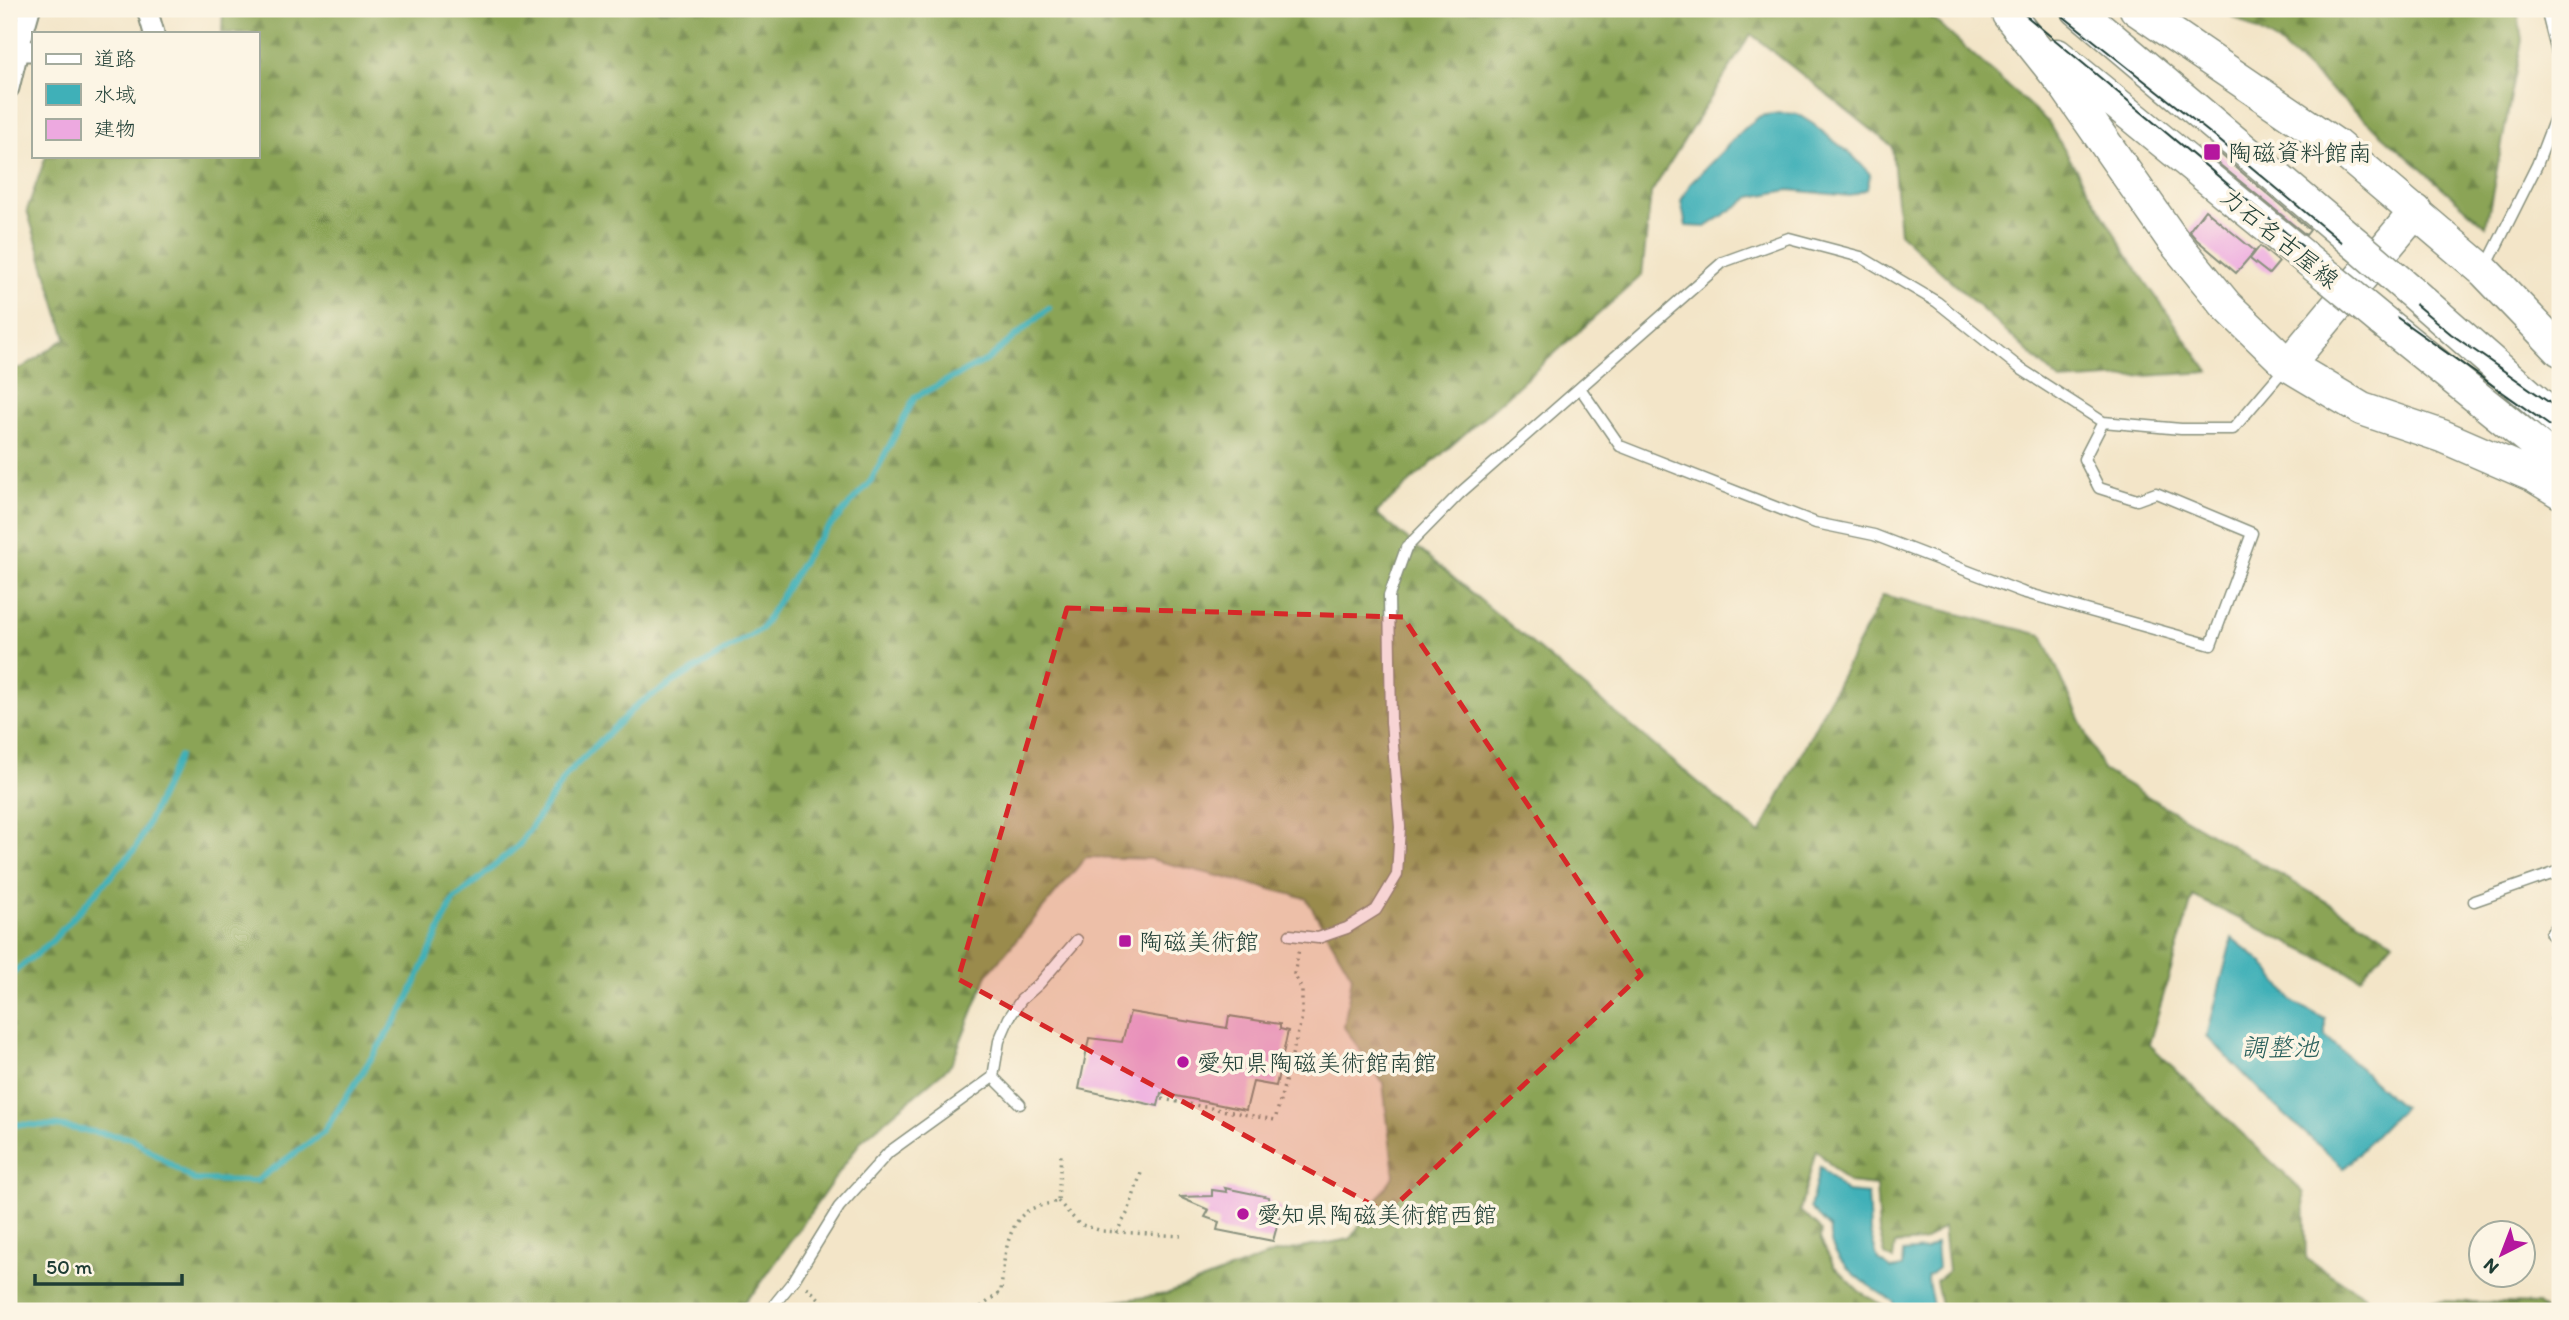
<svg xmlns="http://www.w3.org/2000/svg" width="2569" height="1320" font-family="Itim,'Klee One',sans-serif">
  <defs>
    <pattern id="forest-firs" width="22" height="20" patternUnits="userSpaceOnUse" patternTransform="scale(1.75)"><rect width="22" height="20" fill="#8ba456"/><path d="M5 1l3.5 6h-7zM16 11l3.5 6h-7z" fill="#718748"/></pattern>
  </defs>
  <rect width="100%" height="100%" fill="#fcf5e5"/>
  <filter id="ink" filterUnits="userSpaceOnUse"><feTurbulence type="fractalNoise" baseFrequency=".0143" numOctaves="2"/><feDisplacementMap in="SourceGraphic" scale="14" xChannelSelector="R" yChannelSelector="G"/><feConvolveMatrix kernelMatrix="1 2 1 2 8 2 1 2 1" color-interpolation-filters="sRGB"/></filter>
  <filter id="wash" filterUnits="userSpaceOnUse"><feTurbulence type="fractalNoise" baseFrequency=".00686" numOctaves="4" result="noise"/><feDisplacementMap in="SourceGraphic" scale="28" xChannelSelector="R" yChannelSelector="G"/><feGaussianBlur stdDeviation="1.57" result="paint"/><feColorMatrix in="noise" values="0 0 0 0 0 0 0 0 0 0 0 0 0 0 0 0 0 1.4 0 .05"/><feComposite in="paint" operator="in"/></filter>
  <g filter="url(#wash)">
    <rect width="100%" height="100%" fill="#f3e5c8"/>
    <path fill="url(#forest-firs)" stroke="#557045" stroke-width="2" d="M 223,9 L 1922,9 L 2047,121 L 2133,264 L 2209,372 L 2060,381 L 1900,234 L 1892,146 L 1751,34 L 1651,193 L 1642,275 L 1376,513 L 1760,834 L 1883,595 L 2042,635 L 2103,770 L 2393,941 L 2360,978 L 2193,896 L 2149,1044 L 2304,1193 L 2306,1259 L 2370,1299 L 2537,1304 L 2545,1311 L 2155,1311 L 2150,1308 L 2145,1311 L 2093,1311 L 2084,1307 L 2079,1311 L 1949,1311 L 1941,1306 L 1936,1281 L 1948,1271 L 1943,1227 L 1923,1242 L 1895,1244 L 1893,1260 L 1885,1255 L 1879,1231 L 1876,1186 L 1849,1183 L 1816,1150 L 1800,1211 L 1818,1227 L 1821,1231 L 1820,1239 L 1834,1266 L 1859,1291 L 1886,1307 L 1886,1311 L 1049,1311 L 1166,1294 L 1275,1253 L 1350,1239 L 1394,1175 L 1383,1083 L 1344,1027 L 1352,976 L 1306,898 L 1150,859 L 1086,857 L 987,975 L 951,1065 L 861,1141 L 756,1290 L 734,1311 L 9,1311 L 9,368 L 22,368 L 66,338 L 27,210 L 46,156 L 257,156 L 257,33 L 222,33 Z
      M 2220,9 L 2517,9 L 2522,40 L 2486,226 L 2278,43 Z"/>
    <path fill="#3fb0b8" stroke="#2f7676" stroke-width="2" d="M 1779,113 L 1797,114 L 1813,124 L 1854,157 L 1870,174 L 1867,189 L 1850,196 L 1789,190 L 1751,197 L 1706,227 L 1686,226 L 1681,201 L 1690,184 L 1743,130 L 1760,116 Z
      M 2232,938 L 2263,963 L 2292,1001 L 2325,1019 L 2325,1036 C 2352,1059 2375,1085 2403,1107 L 2344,1168 L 2274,1105 L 2207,1036 Z
      M 1820,1166 L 1846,1192 L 1868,1194 L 1870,1232 L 1878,1260 L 1891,1269 L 1902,1267 L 1903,1252 L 1926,1250 L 1936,1243 L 1938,1268 L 1927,1277 L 1934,1311 L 1895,1311 L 1894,1302 C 1871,1288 1826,1260 1830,1229 L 1810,1208 Z"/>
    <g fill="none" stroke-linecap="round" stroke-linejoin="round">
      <path stroke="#3fb0b8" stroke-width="6" d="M 9,976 L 51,942 L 136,848 L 179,756
        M 9,1124 L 57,1126 L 131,1138 L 194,1180 L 256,1181 L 323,1133 L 405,1006 L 453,901 L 519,845 L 568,773 L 638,704 L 761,629 L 813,545 L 871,481 L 915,397 L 987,360 L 1049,308"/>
    </g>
    <g id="blocks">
      <path fill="#eda9e0" d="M 2219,153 L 2310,230 L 2306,235 L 2214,160 Z
        M 2205,210 L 2255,251 L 2236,273 L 2197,240 L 2189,231 Z
        M 2260,246 L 2279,262 L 2269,274 L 2250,259 Z
        M 1130,1012 L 1227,1028 L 1229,1016 L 1280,1024 L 1280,1029 L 1288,1031 L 1276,1086 L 1253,1082 L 1246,1110 L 1161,1093 L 1158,1106 L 1079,1089 L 1089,1038 L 1122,1042 Z
        M 1225,1188 L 1269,1197 L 1269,1202 L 1282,1207 L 1273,1241 L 1217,1230 L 1219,1222 L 1205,1217 L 1209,1210 L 1179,1197 L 1212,1196 L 1212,1190 L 1227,1192 Z"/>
    </g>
  </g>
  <g filter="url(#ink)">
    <use href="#blocks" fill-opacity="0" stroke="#89917e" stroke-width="2"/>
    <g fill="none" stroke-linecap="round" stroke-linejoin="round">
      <g stroke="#89917e" stroke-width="13">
        <path id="service" d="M 2486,267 L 2537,165 L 2558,110 L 2559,61 L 2546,9
          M 1580,388 L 1620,446 L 1816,523 L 1874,535 L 2022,592 L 2211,645 L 2252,533 L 2156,493 L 2137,500 L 2099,488 L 2084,459 L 2103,422
          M 2474,901 L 2560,871
          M 2560,922 L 2551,934 L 2560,944
          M 1290,935 L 1318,938 L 1347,928 L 1376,910 L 1397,875 L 1400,827 L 1391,722 L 1389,596 L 1406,548 L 1459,494 L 1723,262 L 1789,238 L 1861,257 L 1937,302 L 2021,369 L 2103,422 L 2181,429 L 2233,429 L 2285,368
          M 2556,1019 L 2560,1014
          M 993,1077 L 1020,1104
          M 769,1311 L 794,1280 L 839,1207 L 889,1152 L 993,1077 L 999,1041 L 1009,1018 L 1021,1000 L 1039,984 L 1077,940"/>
      </g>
      <g stroke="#89917e" stroke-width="23">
        <path id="minor" d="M 147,9 L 154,33
          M 18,51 L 30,9
          M 9,88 L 18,51 L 33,51"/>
      </g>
      <g stroke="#89917e" stroke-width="35">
        <path id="primary" d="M 2077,9 L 2357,245
          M 2136,9 L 2336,145 L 2484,271 L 2560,350
          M 2008,14 L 2066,87 L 2172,239 L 2226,305 L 2288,365 L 2362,409 L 2442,436 L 2534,476 L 2560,492
          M 2057,55 L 2330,278
          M 2408,289 L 2560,422
          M 2381,320 L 2560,464
          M 2288,365 L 2416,211"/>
      </g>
      <path stroke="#89917e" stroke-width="3.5" stroke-dasharray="2 5" stroke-linecap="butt" d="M 1162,1099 L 1275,1120 L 1302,1017 L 1302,990 L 1294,974 L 1299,949
        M 1058,1201 L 1079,1224 L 1102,1231 L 1181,1236
        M 1116,1233 L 1128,1212 L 1141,1173
        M 807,1287 L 832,1311
        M 883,1311 L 891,1304 L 912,1306 L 932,1311
        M 975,1311 L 1001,1292 C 1003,1267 1005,1228 1026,1212 C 1034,1206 1049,1204 1058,1201 L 1061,1154"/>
      <use href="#service" stroke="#fff" stroke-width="10"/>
      <use href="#minor" stroke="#fff" stroke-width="19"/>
      <use href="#primary" stroke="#fff" stroke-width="32"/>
      <path stroke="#1f3d34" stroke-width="2" d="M 2018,9 L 2333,272 L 2560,433
        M 2054,9 L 2220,141 L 2451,334 L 2560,410"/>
      <g stroke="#89917e" stroke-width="35" stroke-linecap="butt">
        <path id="primary-bridge" d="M 2357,245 L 2408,289
          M 2330,278 L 2381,320"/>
      </g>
      <use href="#primary-bridge" stroke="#fff" stroke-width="32"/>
    </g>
  </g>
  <path fill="#d62828" fill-opacity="0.2" stroke="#d62828" stroke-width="5" stroke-dasharray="14 9" stroke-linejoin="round" d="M 1067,608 L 1403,617 L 1641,975 L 1387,1213 L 958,979 Z"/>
  <g fill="#b5179e" stroke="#fcf5e5" stroke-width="2.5">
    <rect x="2203" y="143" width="18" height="18" rx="3.5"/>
    <rect x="1118" y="934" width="14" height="14" rx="3.5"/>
    <circle cx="1183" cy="1062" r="7"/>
    <circle cx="1243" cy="1214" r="7"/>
  </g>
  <g text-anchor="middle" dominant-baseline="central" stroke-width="7" stroke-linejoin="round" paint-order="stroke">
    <g font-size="24" fill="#1f3d34" stroke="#fcf5e5" text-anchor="start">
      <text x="2228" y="152">陶磁資料館南</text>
      <text x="1139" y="941">陶磁美術館</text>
      <text x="1197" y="1062">愛知県陶磁美術館南館</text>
      <text x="1257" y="1214">愛知県陶磁美術館西館</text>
    </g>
    <g font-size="24" fill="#1f3d34" stroke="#fcf5e5">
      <text transform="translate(2280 238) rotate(39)">力石名古屋線</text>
    </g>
    <g font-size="26" font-style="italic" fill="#29605c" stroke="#fcf5e5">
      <text x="2280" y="1047">調整池</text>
    </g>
  </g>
  <rect width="2569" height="1320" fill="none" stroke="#fcf5e5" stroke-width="35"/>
  <rect x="32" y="32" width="228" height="126" fill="#fcf5e5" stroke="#a4ab9e" stroke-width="2"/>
  <rect x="46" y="54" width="35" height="10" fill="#ffffff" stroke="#a4ab9e" stroke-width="2"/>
  <text x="94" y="66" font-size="21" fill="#1f3d34">道路</text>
  <rect x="46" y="84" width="35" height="21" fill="#3fb0b8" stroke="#a4ab9e" stroke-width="2"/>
  <text x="94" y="102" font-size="21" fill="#1f3d34">水域</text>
  <rect x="46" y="119" width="35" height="21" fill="#eda9e0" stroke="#a4ab9e" stroke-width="2"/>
  <text x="94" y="136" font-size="21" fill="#1f3d34">建物</text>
  <g transform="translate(2502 1254) rotate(222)"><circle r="33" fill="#fcf5e5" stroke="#a4ab9e" stroke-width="2"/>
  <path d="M0-5L12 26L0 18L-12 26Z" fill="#b5179e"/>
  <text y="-10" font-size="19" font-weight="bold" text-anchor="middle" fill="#1f3d34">N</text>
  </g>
  <path d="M35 1274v10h147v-10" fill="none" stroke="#1f3d34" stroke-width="3.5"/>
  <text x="46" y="1274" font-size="21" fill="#1f3d34" stroke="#fcf5e5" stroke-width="5" paint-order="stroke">50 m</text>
</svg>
